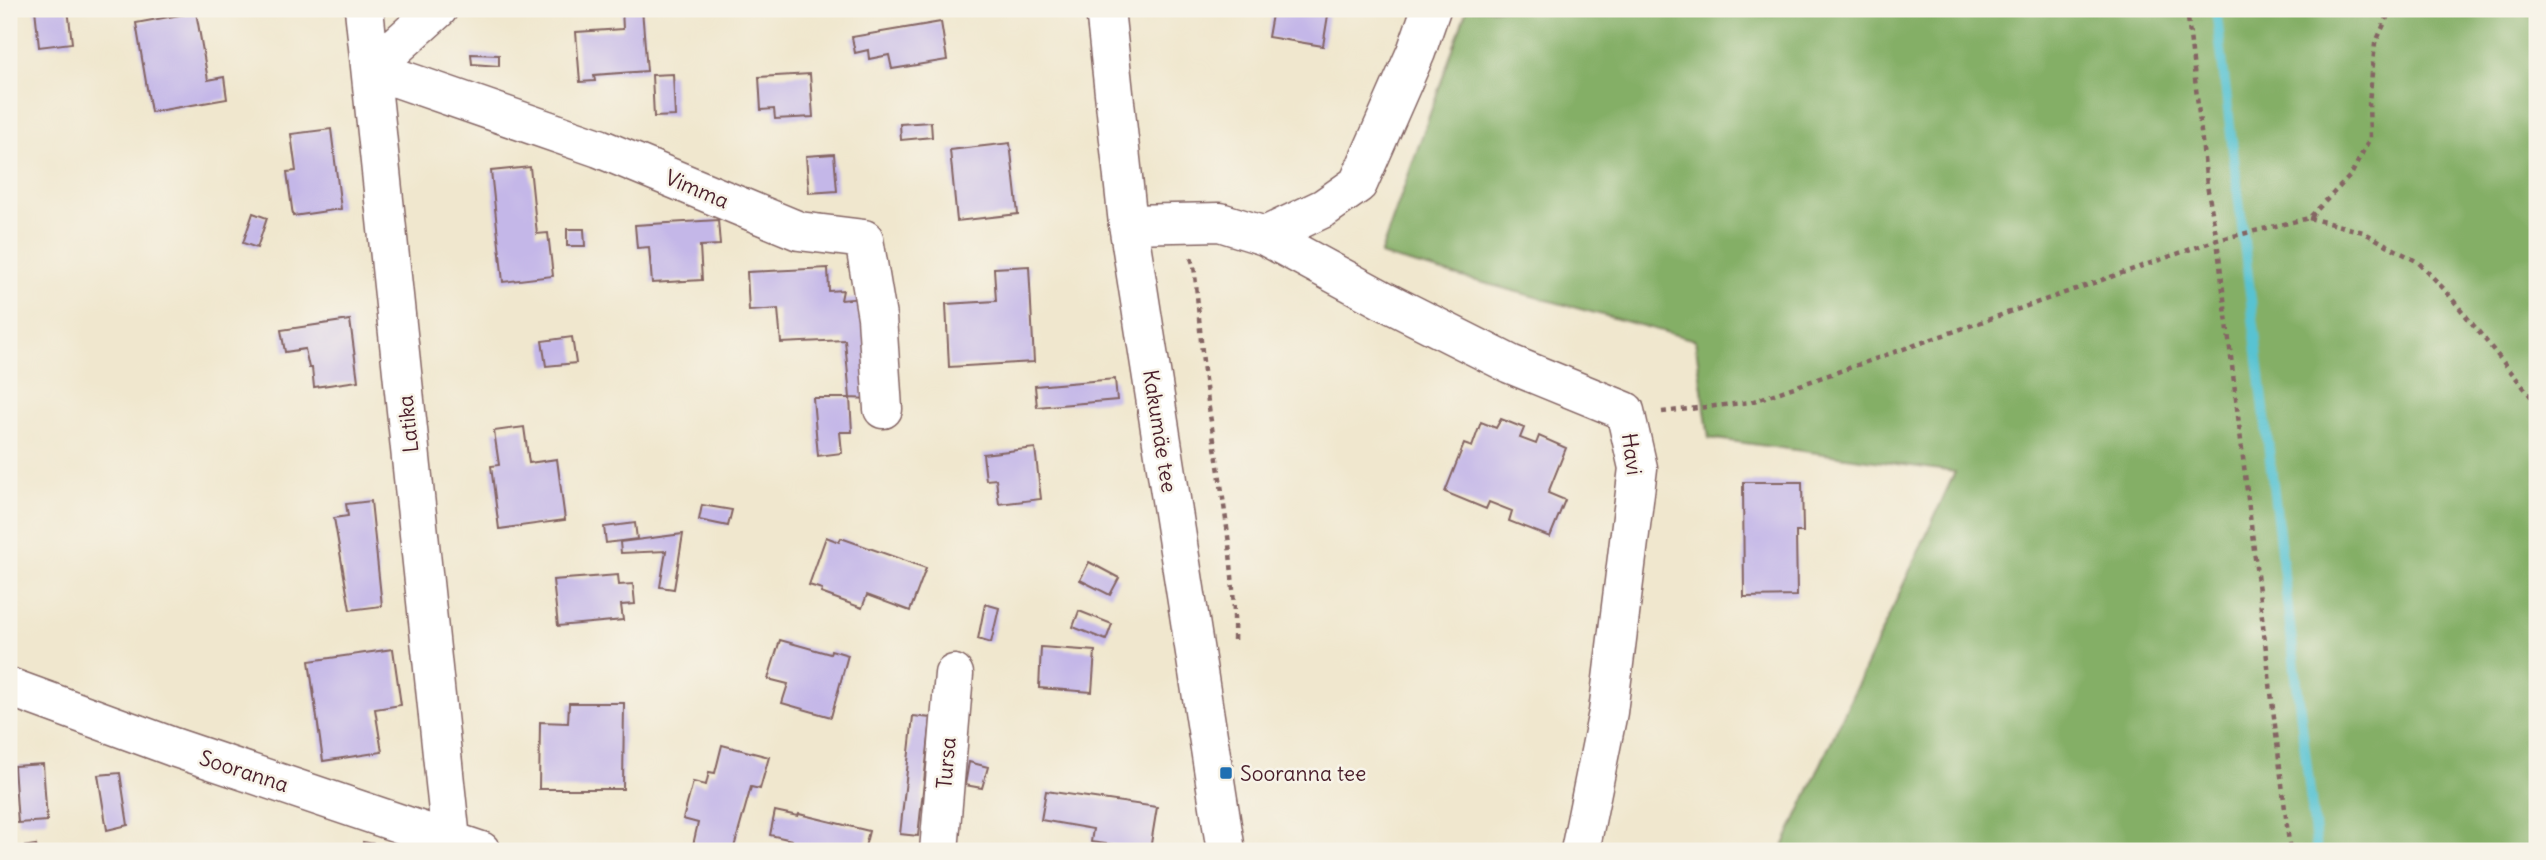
<svg xmlns="http://www.w3.org/2000/svg" width="2546" height="860" font-family="Delius,sans-serif">
  <rect width="100%" height="100%" fill="#f7f3e8"/>
  <filter id="ink" filterUnits="userSpaceOnUse"><feTurbulence type="fractalNoise" baseFrequency=".0143" numOctaves="2"/><feDisplacementMap in="SourceGraphic" scale="14" xChannelSelector="R" yChannelSelector="G"/><feConvolveMatrix kernelMatrix="1 2 1 2 8 2 1 2 1" color-interpolation-filters="sRGB"/></filter>
  <filter id="wash" filterUnits="userSpaceOnUse"><feTurbulence type="fractalNoise" baseFrequency=".00686" numOctaves="4" result="noise"/><feDisplacementMap in="SourceGraphic" scale="28" xChannelSelector="R" yChannelSelector="G"/><feGaussianBlur stdDeviation="1.57" result="paint"/><feColorMatrix in="noise" values="0 0 0 0 0 0 0 0 0 0 0 0 0 0 0 0 0 1.4 0 .05"/><feComposite in="paint" operator="in"/></filter>
  <g filter="url(#wash)">
    <rect width="100%" height="100%" fill="#f0e7ce"/>
    <path fill="#84af66" stroke="#676748" stroke-width="2" d="M 1467,9 L 2537,9 L 2537,851 L 1781,851 L 1955,472 L 1709,438 L 1695,340 L 1380,255 Z"/>
    <g fill="none" stroke-linecap="round" stroke-linejoin="round">
      <path stroke="#58c3d2" stroke-width="10" d="M 2216,9 L 2317,851"/>
    </g>
    <g id="blocks">
      <path fill="#c4b7e8" d="M 35,9 L 68,9 L 72,43 L 39,47 Z
        M 622,9 L 642,9 L 647,71 L 594,75 L 595,81 L 580,82 L 576,32 L 623,29 Z
        M 1273,9 L 1329,9 L 1323,46 L 1268,37 Z
        M 196,12 L 208,80 L 224,77 L 227,99 L 151,112 L 136,23 Z
        M 941,22 L 947,60 L 892,69 L 889,55 L 869,59 L 868,50 L 855,53 L 852,37 Z
        M 471,54 L 499,55 L 499,66 L 472,64 Z
        M 673,74 L 675,116 L 654,117 L 652,75 Z
        M 810,74 L 813,117 L 775,119 L 774,109 L 761,110 L 759,77 Z
        M 931,122 L 932,137 L 901,140 L 900,124 Z
        M 331,129 L 341,209 L 293,216 L 287,172 L 296,171 L 291,134 Z
        M 1010,143 L 1018,214 L 957,221 L 950,150 Z
        M 834,154 L 837,191 L 809,193 L 806,156 Z
        M 530,167 L 537,234 L 548,233 L 553,276 L 503,282 L 491,171 Z
        M 253,213 L 267,218 L 257,248 L 243,243 Z
        M 718,220 L 720,245 L 700,246 L 702,280 L 652,283 L 649,247 L 637,248 L 635,225 Z
        M 567,229 L 584,229 L 585,246 L 567,246 Z
        M 1029,266 L 1034,362 L 949,367 L 946,304 L 996,301 L 994,268 Z
        M 828,268 L 829,291 L 843,290 L 841,300 L 862,298 L 870,399 L 850,398 L 845,340 L 781,343 L 778,309 L 749,311 L 747,272 Z
        M 350,320 L 358,381 L 314,387 L 312,368 L 309,368 L 305,349 L 285,352 L 281,330 Z
        M 572,337 L 576,363 L 546,366 L 542,341 Z
        M 1115,379 L 1117,400 L 1037,407 L 1035,386 Z
        M 813,398 L 850,398 L 852,432 L 840,432 L 842,453 L 818,456 Z
        M 1501,419 L 1524,428 L 1520,438 L 1536,444 L 1539,436 L 1566,448 L 1548,493 L 1565,500 L 1550,537 L 1509,521 L 1512,511 L 1489,502 L 1486,509 L 1445,492 L 1464,444 L 1472,447 L 1481,422 L 1496,428 Z
        M 524,427 L 529,463 L 557,459 L 565,520 L 499,529 L 491,466 L 499,465 L 494,431 Z
        M 1035,448 L 1041,499 L 999,504 L 996,479 L 986,480 L 983,454 Z
        M 1743,482 L 1802,482 L 1803,532 L 1796,532 L 1797,596 L 1744,597 Z
        M 371,501 L 382,606 L 350,610 L 334,518 L 348,516 L 346,504 Z
        M 702,505 L 732,510 L 728,526 L 699,520 Z
        M 635,523 L 637,539 L 606,543 L 604,527 Z
        M 683,534 L 674,589 L 660,587 L 666,551 L 621,553 L 620,542 Z
        M 826,537 L 839,542 L 841,538 L 926,568 L 910,611 L 867,595 L 862,608 L 821,593 L 822,589 L 809,585 Z
        M 1089,562 L 1119,578 L 1110,595 L 1080,580 Z
        M 618,575 L 619,585 L 633,584 L 635,604 L 621,605 L 623,620 L 558,626 L 553,580 Z
        M 985,604 L 999,608 L 991,643 L 978,639 Z
        M 1079,611 L 1112,624 L 1106,640 L 1073,627 Z
        M 780,640 L 830,654 L 831,650 L 848,655 L 831,717 L 782,703 L 788,684 L 768,679 Z
        M 1041,647 L 1095,651 L 1092,692 L 1039,688 Z
        M 393,649 L 401,705 L 375,709 L 382,752 L 323,761 L 309,661 Z
        M 569,703 L 624,703 L 623,789 L 539,789 L 540,722 L 568,723 Z
        M 913,716 L 931,718 L 918,836 L 900,834 Z
        M 722,745 L 769,757 L 760,789 L 751,787 L 733,851 L 716,851 L 693,845 L 698,823 L 683,819 L 693,782 L 706,785 L 709,772 L 715,773 Z
        M 969,762 L 988,767 L 982,788 L 965,785 Z
        M 43,764 L 47,821 L 18,823 L 14,766 Z
        M 120,773 L 128,825 L 107,830 L 98,775 Z
        M 1046,791 L 1157,807 L 1150,850 L 1091,842 L 1093,829 L 1041,820 Z
        M 775,811 L 798,816 L 799,814 L 869,831 L 864,851 L 789,851 L 792,840 L 770,835 Z
        M 363,842 L 398,848 L 397,851 L 362,851 Z
        M 36,845 L 37,851 L 9,851 L 9,849 Z"/>
    </g>
  </g>
  <g filter="url(#ink)">
    <use href="#blocks" fill-opacity="0" stroke="#846564" stroke-width="2"/>
    <g fill="none" stroke-linecap="round" stroke-linejoin="round">
      <g stroke="#846564" stroke-width="41">
        <path id="minor" d="M 364,9 L 451,840 L 448,851
          M 438,9 L 371,69 L 599,148 L 799,231 L 864,239 L 877,317 L 883,409
          M 1128,224 L 1220,222 L 1265,236 L 1383,300 L 1510,364 L 1625,411 L 1638,468 L 1608,712 L 1580,851
          M 1265,236 L 1324,208 L 1358,184 L 1416,52 L 1431,9
          M 9,687 L 173,747 L 481,851
          M 939,851 L 954,674"/>
      </g>
      <g stroke="#846564" stroke-width="41">
        <path id="tertiary" d="M 1105,9 L 1128,224 L 1226,851"/>
      </g>
      <path stroke="#846564" stroke-width="4.5" stroke-dasharray="5 5" stroke-linecap="butt" d="M 2187,9 L 2207,185 L 2217,240 L 2290,851
        M 2309,218 L 2363,232 L 2418,262 L 2445,290 L 2537,404
        M 1191,258 L 1194,266 C 1199,309 1201,353 1207,395 C 1219,477 1236,559 1234,642
        M 1662,412 L 1751,402 L 2217,240 L 2309,218 L 2351,175 L 2370,138 L 2369,102 L 2375,44 L 2391,9"/>
      <use href="#minor" stroke="#fff" stroke-width="38"/>
      <use href="#tertiary" stroke="#fff" stroke-width="38"/>
    </g>
  </g>
  <rect fill="#1f6fb2" stroke="#f7f3e8" stroke-width="2.5" x="1219" y="766" width="14" height="14" rx="3.5"/>
  <g text-anchor="middle" dominant-baseline="central" stroke-width="5" stroke-linejoin="round" paint-order="stroke">
    <g font-size="21" fill="#4a1f2b" stroke="#f7f3e8">
      <text transform="translate(697 189) rotate(23)">Vimma</text>
      <text transform="translate(408 424) rotate(-96)">Latika</text>
      <text transform="translate(1160 431) rotate(81)">Kakumäe tee</text>
      <text transform="translate(1632 454) rotate(82)">Havi</text>
      <text transform="translate(946 763) rotate(-85)">Tursa</text>
      <text transform="translate(244 771) rotate(18)">Sooranna</text>
    </g>
    <g font-size="21" fill="#4a1f2b" stroke="#f7f3e8" text-anchor="start">
      <text x="1240" y="773">Sooranna tee</text>
    </g>
  </g>
  <rect width="2546" height="860" fill="none" stroke="#f7f3e8" stroke-width="35"/>
</svg>
